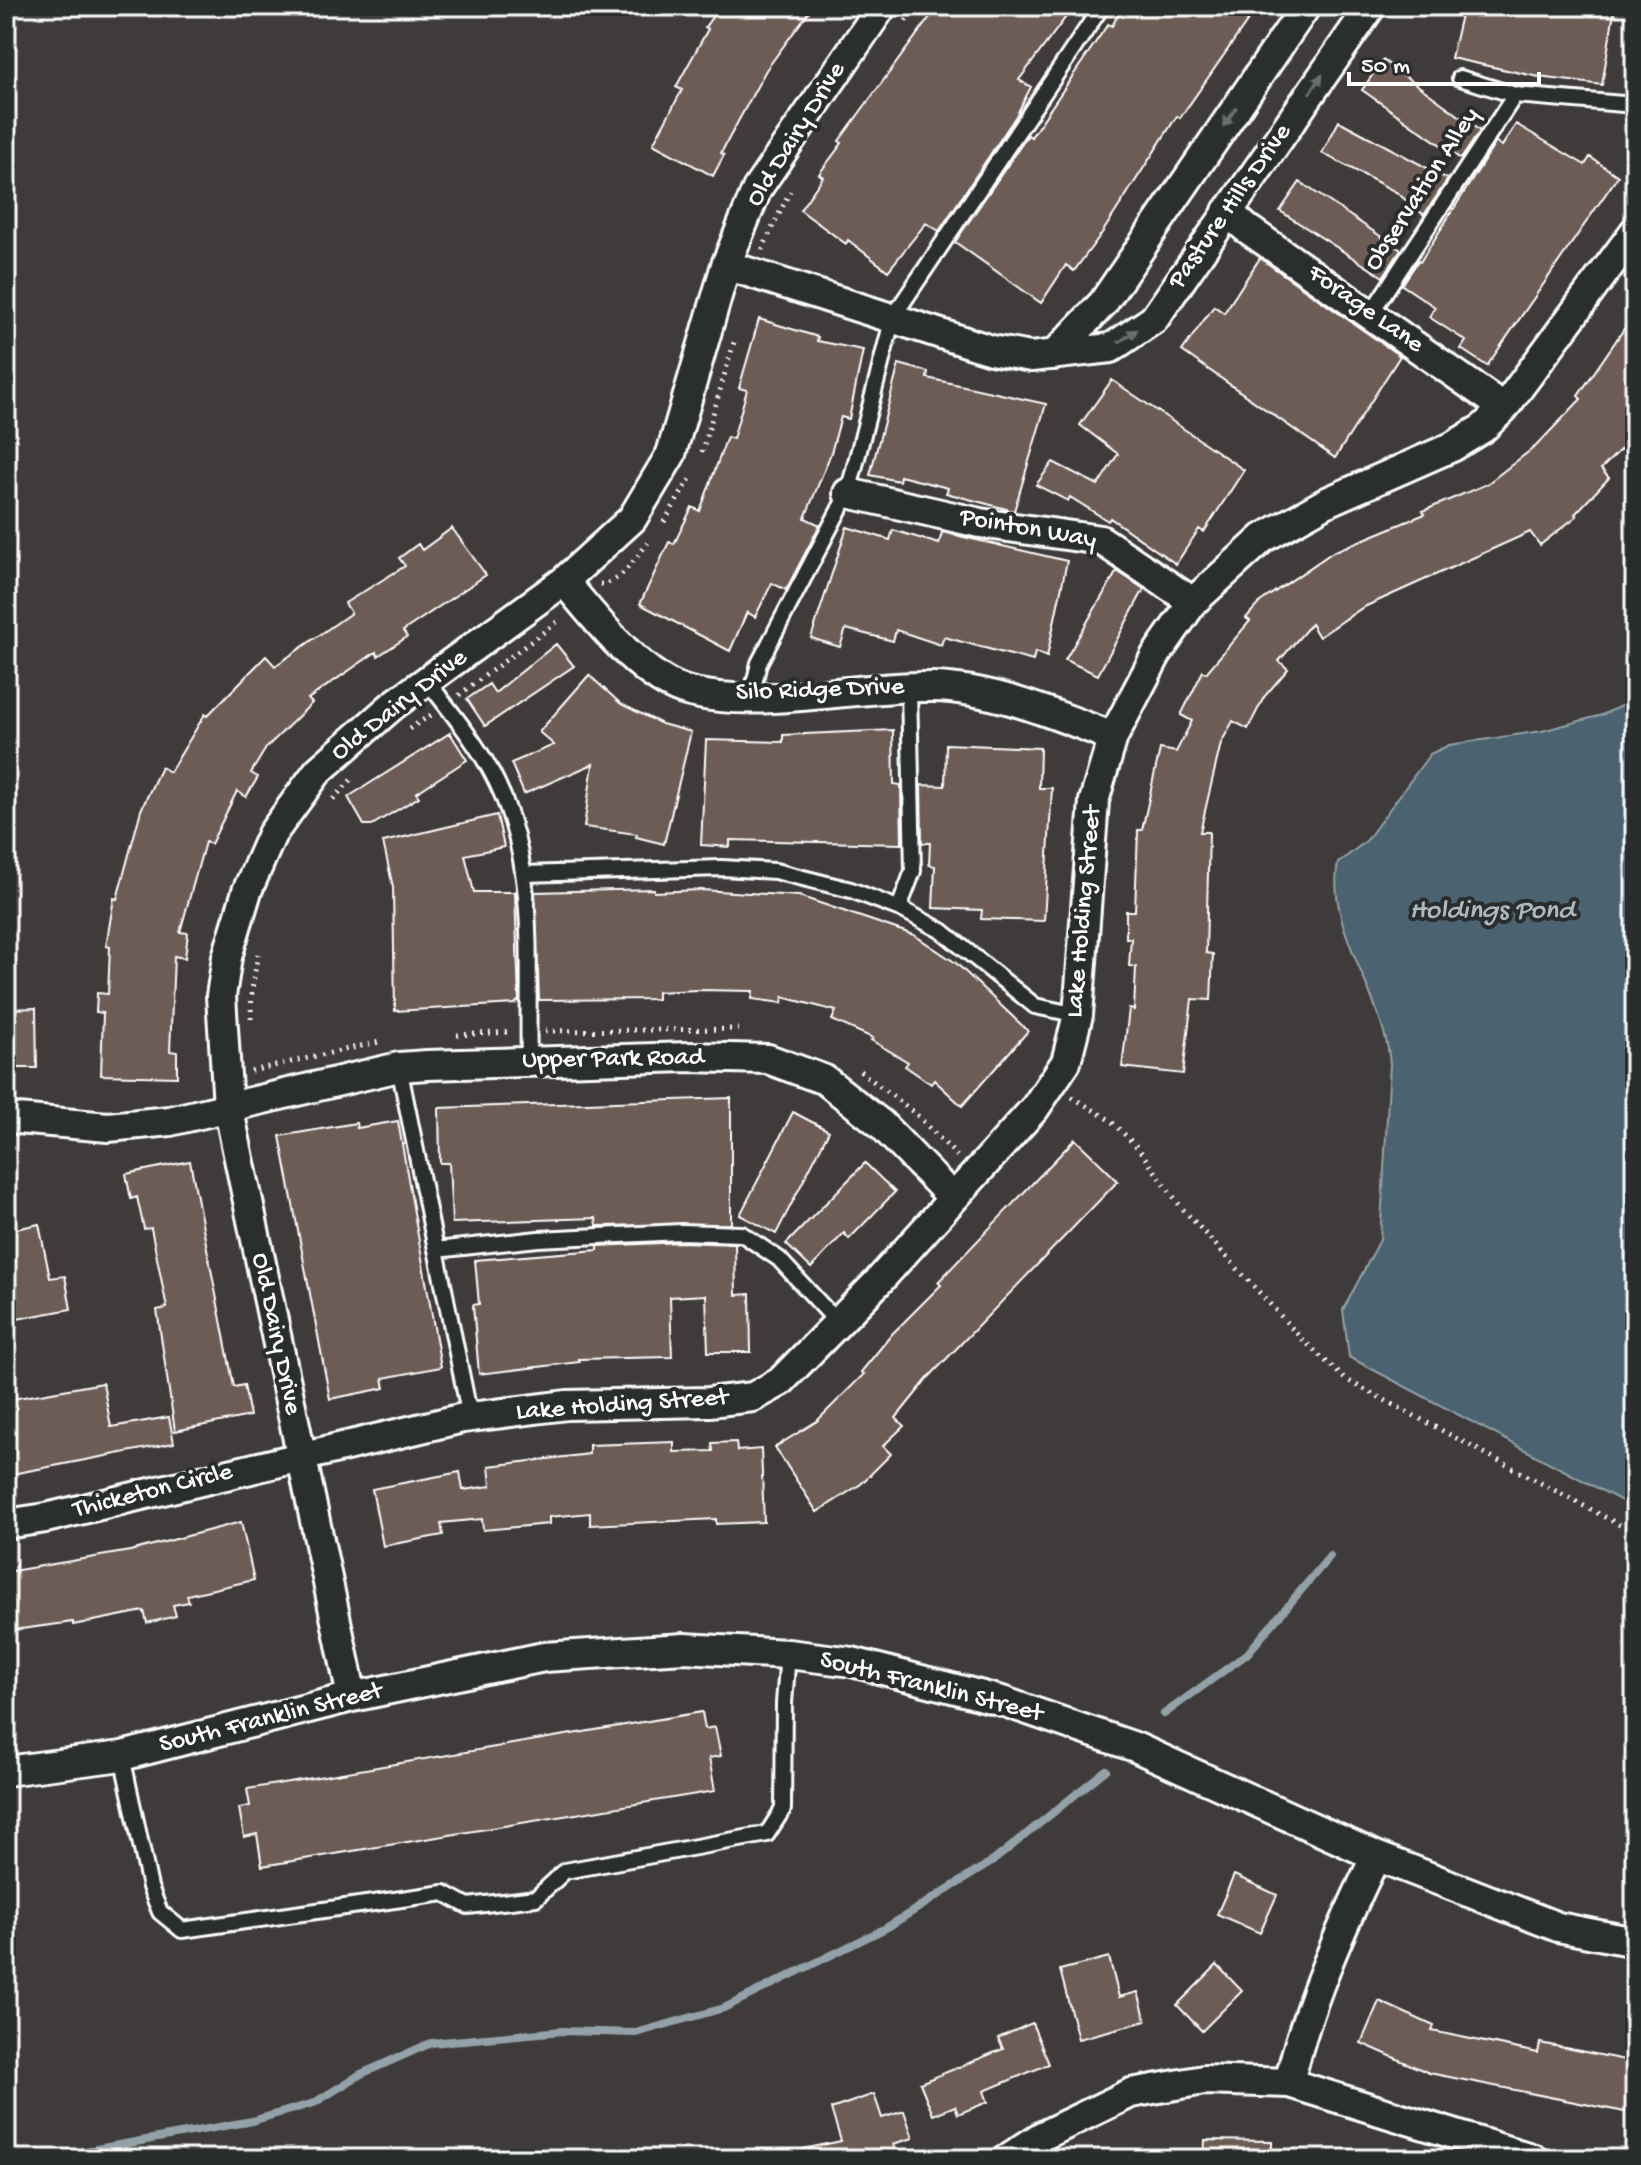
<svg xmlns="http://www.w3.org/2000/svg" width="1641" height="2165" font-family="'Gochi Hand',sans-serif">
  <rect width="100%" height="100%" fill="#3e3b3a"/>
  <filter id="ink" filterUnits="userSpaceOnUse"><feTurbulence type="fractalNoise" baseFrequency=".0125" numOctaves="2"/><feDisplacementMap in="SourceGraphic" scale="16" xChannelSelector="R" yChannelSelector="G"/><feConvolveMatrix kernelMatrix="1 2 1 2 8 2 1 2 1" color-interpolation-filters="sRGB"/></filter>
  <g filter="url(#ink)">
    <path fill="#4b646f" stroke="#93a2a9" stroke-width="2" d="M 1635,699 L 1635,1508 L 1349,1357 L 1343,1310 L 1380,1240 L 1390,1064 C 1385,998 1325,928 1338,863 L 1366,841 L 1430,754 L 1449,745 L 1542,731 L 1602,715 Z"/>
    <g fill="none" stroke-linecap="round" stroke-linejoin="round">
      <path stroke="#93a2a9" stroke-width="8" d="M 1164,1714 L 1247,1654 L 1330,1556
        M 41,2159 L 252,2121 L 314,2103 L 361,2074 L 431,2043 L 562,2031 L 636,2033 L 724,2008 L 886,1928 L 993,1861 L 1106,1770"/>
    </g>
    <path fill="#6d5c55" stroke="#fff" stroke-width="2" d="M 720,6 L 813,6 L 766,70 L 721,153 L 724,155 L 713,176 L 653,144 L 682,90 L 676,87 L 708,29 L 705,27 Z
      M 938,6 L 1074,6 L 1019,80 L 1031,87 L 1016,116 L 939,231 L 926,223 L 888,271 L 848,240 L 846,244 L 800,210 L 823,177 L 819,174 L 842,143 L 839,141 Z
      M 1123,6 L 1258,6 L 1180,118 L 1177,116 L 1102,233 L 1074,271 L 1066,265 L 1041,303 L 955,242 L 1028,135 L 1031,137 L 1108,24 L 1112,26 Z
      M 1463,6 L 1615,6 L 1602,85 L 1539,77 L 1451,58 Z
      M 1383,60 L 1480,131 L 1461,159 L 1362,90 Z
      M 1339,121 L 1448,179 L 1424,215 L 1396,192 L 1322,153 Z
      M 1516,124 L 1585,165 L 1590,157 L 1618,176 L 1487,366 L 1461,349 L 1466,341 L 1429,317 L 1435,307 L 1402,285 L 1418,261 L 1420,262 L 1496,142 L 1502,146 Z
      M 1300,182 L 1401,250 L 1383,277 L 1280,211 Z
      M 1260,258 L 1400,356 L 1335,458 L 1182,351 L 1214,306 L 1224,313 Z
      M 1635,313 L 1635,435 L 1601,469 L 1609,478 L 1575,514 L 1577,516 L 1540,545 L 1530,532 L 1362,608 L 1319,637 L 1311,624 L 1279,661 L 1288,669 L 1264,697 L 1248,729 L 1233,721 L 1221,743 L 1200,832 L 1209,832 L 1206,953 L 1213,954 L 1211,1000 L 1192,999 L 1183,1074 L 1122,1067 L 1129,1009 L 1134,1010 L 1136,967 L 1129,966 L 1131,938 L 1126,938 L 1126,911 L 1135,911 L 1138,830 L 1142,830 L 1160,749 L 1176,752 L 1192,721 L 1181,715 L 1203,671 L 1206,673 L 1250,621 L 1246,618 L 1260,602 L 1333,552 L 1425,514 L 1423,511 L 1487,484 L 1536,446 L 1581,399 L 1578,396 Z
      M 759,319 L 818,337 L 817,341 L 863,350 L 849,419 L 841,417 L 831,453 L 805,518 L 820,525 L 786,590 L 772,583 L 755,617 L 747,612 L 730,651 L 640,604 L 669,542 L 674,544 L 692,507 L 700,511 L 727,437 L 733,439 L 747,390 L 739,388 Z
      M 899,364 L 928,372 L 927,378 L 1046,404 L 1014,511 L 946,493 L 948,488 L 900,476 L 899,481 L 870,475 Z
      M 1112,380 L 1244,470 L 1204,532 L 1199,529 L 1176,564 L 1110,518 L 1108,521 L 1070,497 L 1068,501 L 1036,485 L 1053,462 L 1098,485 L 1118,454 L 1080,425 Z
      M 847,527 L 890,540 L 893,530 L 939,544 L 942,532 L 1067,561 L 1047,657 L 1035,652 L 1033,661 L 944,637 L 941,645 L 896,630 L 893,641 L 846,629 L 840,647 L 811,638 Z
      M 452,528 L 486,575 L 403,631 L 407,637 L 378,656 L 376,652 L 308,699 L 312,703 L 266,748 L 251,773 L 258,777 L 246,797 L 237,791 L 211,844 L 205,842 L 180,932 L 188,933 L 185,958 L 174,956 L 170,1051 L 177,1052 L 177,1077 L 101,1075 L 103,1013 L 96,1012 L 97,993 L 108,994 L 110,947 L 106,946 L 114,898 L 117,899 L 141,810 L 161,767 L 170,772 L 205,714 L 207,716 L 266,656 L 275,666 L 351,613 L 345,603 L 405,566 L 399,558 L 418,544 L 422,550 Z
      M 1117,571 L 1144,589 L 1098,675 L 1065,660 Z
      M 556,644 L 574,666 L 485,726 L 467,699 L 489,684 L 495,693 Z
      M 589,675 L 621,704 L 662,724 L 691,732 L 664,844 L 636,837 L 637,834 L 584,827 L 593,764 L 524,794 L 511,763 L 554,745 L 539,732 Z
      M 893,730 L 894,784 L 901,785 L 902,844 L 730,840 L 730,847 L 701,845 L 706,740 L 783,742 L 783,735 Z
      M 450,733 L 467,760 L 416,793 L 419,797 L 372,825 L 364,825 L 348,797 Z
      M 946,744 L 1040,748 L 1039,788 L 1052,788 L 1044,921 L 981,919 L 982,910 L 933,908 L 935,866 L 929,865 L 930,843 L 922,843 L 921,785 L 945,786 Z
      M 497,815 L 504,847 L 465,855 L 474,892 L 515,892 L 519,1000 L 515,1004 L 395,1011 L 393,887 L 383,842 Z
      M 654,889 L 654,892 L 701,890 L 799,896 L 914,935 L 956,963 L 1028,1031 L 962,1106 L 934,1080 L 931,1084 L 905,1066 L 908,1062 L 871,1040 L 873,1038 L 832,1020 L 836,1011 L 783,997 L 782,1003 L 752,999 L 753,991 L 697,990 L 657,992 L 657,999 L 539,1000 L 535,892 Z
      M 36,1008 L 37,1068 L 6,1068 L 6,1009 Z
      M 731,1098 L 731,1224 L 597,1226 L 596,1218 L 452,1223 L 449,1163 L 440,1163 L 439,1108 Z
      M 793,1112 L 829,1131 L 776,1234 L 740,1215 Z
      M 398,1121 L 441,1367 L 383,1378 L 385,1388 L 330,1399 L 280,1136 L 356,1123 L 357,1128 Z
      M 1075,1139 L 1118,1181 L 929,1377 L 896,1418 L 904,1426 L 883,1446 L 891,1454 L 861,1484 L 817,1512 L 775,1447 L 817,1421 L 864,1374 L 861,1372 L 892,1334 L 941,1285 L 938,1282 Z
      M 190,1161 L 234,1387 L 244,1385 L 250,1416 L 175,1431 L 157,1310 L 167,1308 L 151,1228 L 144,1229 L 137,1197 L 131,1199 L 126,1174 Z
      M 865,1163 L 895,1192 L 849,1239 L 844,1233 L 811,1268 L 786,1244 Z
      M 39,1224 L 50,1278 L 65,1276 L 71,1309 L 6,1321 L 6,1231 Z
      M 681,1242 L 735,1244 L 736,1295 L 750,1294 L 751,1352 L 708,1352 L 706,1295 L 670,1297 L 672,1357 L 579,1359 L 580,1362 L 479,1374 L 473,1305 L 479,1304 L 475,1260 L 598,1250 L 598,1246 Z
      M 103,1383 L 111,1427 L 169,1417 L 174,1443 L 12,1474 L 6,1446 L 6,1400 Z
      M 674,1442 L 674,1452 L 713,1451 L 712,1443 L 736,1442 L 737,1451 L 761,1449 L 764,1522 L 716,1524 L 716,1519 L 590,1525 L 590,1513 L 549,1517 L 549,1524 L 483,1530 L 482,1519 L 441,1523 L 443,1535 L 383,1546 L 372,1489 L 460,1472 L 463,1490 L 491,1486 L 489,1466 L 589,1454 L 589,1445 Z
      M 241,1522 L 254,1580 L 187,1595 L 189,1602 L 173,1605 L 176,1616 L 147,1623 L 144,1611 L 73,1625 L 73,1622 L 6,1631 L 6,1572 L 130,1551 Z
      M 702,1712 L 705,1729 L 715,1727 L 721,1756 L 709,1758 L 715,1791 L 262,1866 L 257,1834 L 244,1837 L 239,1808 L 250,1806 L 247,1789 Z
      M 1234,1875 L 1277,1895 L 1260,1933 L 1217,1914 Z
      M 1109,1957 L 1119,1997 L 1138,1992 L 1146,2021 L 1078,2039 L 1060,1970 Z
      M 1217,1965 L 1242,1991 L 1202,2031 L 1177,2005 Z
      M 1379,2001 L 1434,2026 L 1432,2031 L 1538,2053 L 1540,2043 L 1635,2062 L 1635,2114 L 1429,2073 L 1361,2043 Z
      M 1032,2023 L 1049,2064 L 984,2091 L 988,2102 L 958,2114 L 955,2106 L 933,2115 L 920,2083 L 1003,2049 L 998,2038 Z
      M 874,2094 L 882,2118 L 904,2111 L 913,2138 L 893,2144 L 898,2159 L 804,2159 L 803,2149 L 841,2141 L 831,2109 Z
      M 1205,2140 L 1272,2141 L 1272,2159 L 1204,2159 Z"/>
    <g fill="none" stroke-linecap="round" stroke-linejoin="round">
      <g stroke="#fff" stroke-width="20">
        <path id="lane" d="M 1460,78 L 1515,95 L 1635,105
          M 1371,313 L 1515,95
          M 427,681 C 449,709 474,740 491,771 C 540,861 526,964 529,1062
          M 751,697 L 759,663 L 848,493 L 893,317 L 1102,6
          M 524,874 L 722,868 L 775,871 L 851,890 L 903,910 L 942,931 L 1035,1006 L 1078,1015
          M 899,908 L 913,871 L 909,688
          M 399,1067 L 470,1417
          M 436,1250 L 538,1239 L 681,1232 L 742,1234 L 779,1259 L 838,1323
          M 122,1756 L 150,1887 L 160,1912 L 182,1930 L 444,1893 L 468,1906 L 536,1898 L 565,1871 L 767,1834 L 783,1809 L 784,1703 L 788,1654"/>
      </g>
      <g stroke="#fff" stroke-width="34">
        <path id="street" d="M 1227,211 L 1246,228 L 1504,408
          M 726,265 L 991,350 L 1031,357 L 1111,348 L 1154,319 L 1371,6
          M 1054,355 L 1103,303 L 1306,6
          M 848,493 L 980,523 L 1101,540 L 1193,602
          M 564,581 C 594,617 643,681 690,692 C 764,710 855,685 932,687 C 993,688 1056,715 1113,737
          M 6,1118 L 108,1127 L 170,1121 L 399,1067 L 427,1065 L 689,1057 L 768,1059 L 825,1080 L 881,1124 L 952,1197
          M 6,1524 L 46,1518 L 463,1418 L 567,1405 L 709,1402 L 753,1397 L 780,1382 L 877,1283 L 1035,1108 L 1066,1062 L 1078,1015 L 1094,801 L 1113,737 L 1156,655 L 1193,602 L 1263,538 L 1329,501 L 1452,447 L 1483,428 L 1504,408 L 1635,231
          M 352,1697 L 228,1106 L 221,996 L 227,957 L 247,891 L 272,834 L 318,771 L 392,706 L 564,581 L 632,519 L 671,454 L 726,265 L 757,189 L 882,6
          M 6,1771 L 122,1756 L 352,1697 L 544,1657 L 684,1648 L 788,1654 L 852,1662 L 1002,1701 L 1135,1747 L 1376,1856 L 1558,1927 L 1635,1942
          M 1289,2083 C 1307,2005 1341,1928 1376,1856
          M 1007,2159 L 1042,2136 L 1131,2093 L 1204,2080 L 1289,2083 L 1534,2159"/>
      </g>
      <path stroke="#fff" stroke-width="5" stroke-dasharray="2 6" stroke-linecap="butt" d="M 906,21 L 917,6
        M 762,250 L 790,191
        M 702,452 L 734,342
        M 664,522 L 690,479
        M 600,584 C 619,585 637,556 648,543
        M 459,695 L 557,622
        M 409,729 L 431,715
        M 333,799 L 351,780
        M 251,1019 L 252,989 L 258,954
        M 545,1031 L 738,1029
        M 457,1035 L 511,1032
        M 251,1071 L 379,1042
        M 860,1071 L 916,1114 L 957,1156
        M 1072,1097 L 1110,1120 L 1138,1148 L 1181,1207 L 1300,1337 L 1345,1379 L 1635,1533"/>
      <use href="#lane" stroke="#2a2d2e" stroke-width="14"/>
      <use href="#street" stroke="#2a2d2e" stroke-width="28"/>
    </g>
    <defs><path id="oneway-solid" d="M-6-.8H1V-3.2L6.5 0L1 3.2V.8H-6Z" transform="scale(2)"/></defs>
    <g fill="#6a6c6d">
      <use href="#oneway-solid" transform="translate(1316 84) rotate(-55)"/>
      <use href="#oneway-solid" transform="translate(1230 117) rotate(124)"/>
      <use href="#oneway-solid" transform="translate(1128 336) rotate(-34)"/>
    </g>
  </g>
  <g text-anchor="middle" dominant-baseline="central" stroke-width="8" stroke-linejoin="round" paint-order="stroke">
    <g font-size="26" fill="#fff" stroke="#2a2d2e">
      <text transform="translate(797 135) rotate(-58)">Old Dairy Drive</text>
      <text transform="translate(1423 190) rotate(-57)">Observation Alley</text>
      <text transform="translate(1231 207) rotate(-55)">Pasture Hills Drive</text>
      <text transform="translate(1365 310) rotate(35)">Forage Lane</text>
      <text transform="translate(1028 530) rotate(10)">Pointon Way</text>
      <text transform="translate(820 691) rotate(-2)">Silo Ridge Drive</text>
      <text transform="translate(400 706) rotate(-38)">Old Dairy Drive</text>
      <text transform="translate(1085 912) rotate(-85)">Lake Holding Street</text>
      <text transform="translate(613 1060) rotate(-1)">Upper Park Road</text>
      <text transform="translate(275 1334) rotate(78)">Old Dairy Drive</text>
      <text transform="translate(622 1406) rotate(-4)">Lake Holding Street</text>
      <text transform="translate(153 1492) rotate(-14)">Thicketon Circle</text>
      <text transform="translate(931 1688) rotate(14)">South Franklin Street</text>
      <text transform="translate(271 1719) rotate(-14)">South Franklin Street</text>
    </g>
    <g font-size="28" font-style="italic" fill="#aeb9be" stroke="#2a2d2e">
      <text x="1492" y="911">Holdings Pond</text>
    </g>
  </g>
  <rect width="1641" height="2165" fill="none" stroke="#2a2d2e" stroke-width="32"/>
  <rect x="16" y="16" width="1609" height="2133" fill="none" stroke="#fff" stroke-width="3" filter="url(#ink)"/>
  <path d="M1349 72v12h190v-12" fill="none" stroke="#ffffff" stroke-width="4"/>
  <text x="1361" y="72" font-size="24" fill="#ffffff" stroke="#2a2d2e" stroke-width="6" paint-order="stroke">50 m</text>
</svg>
